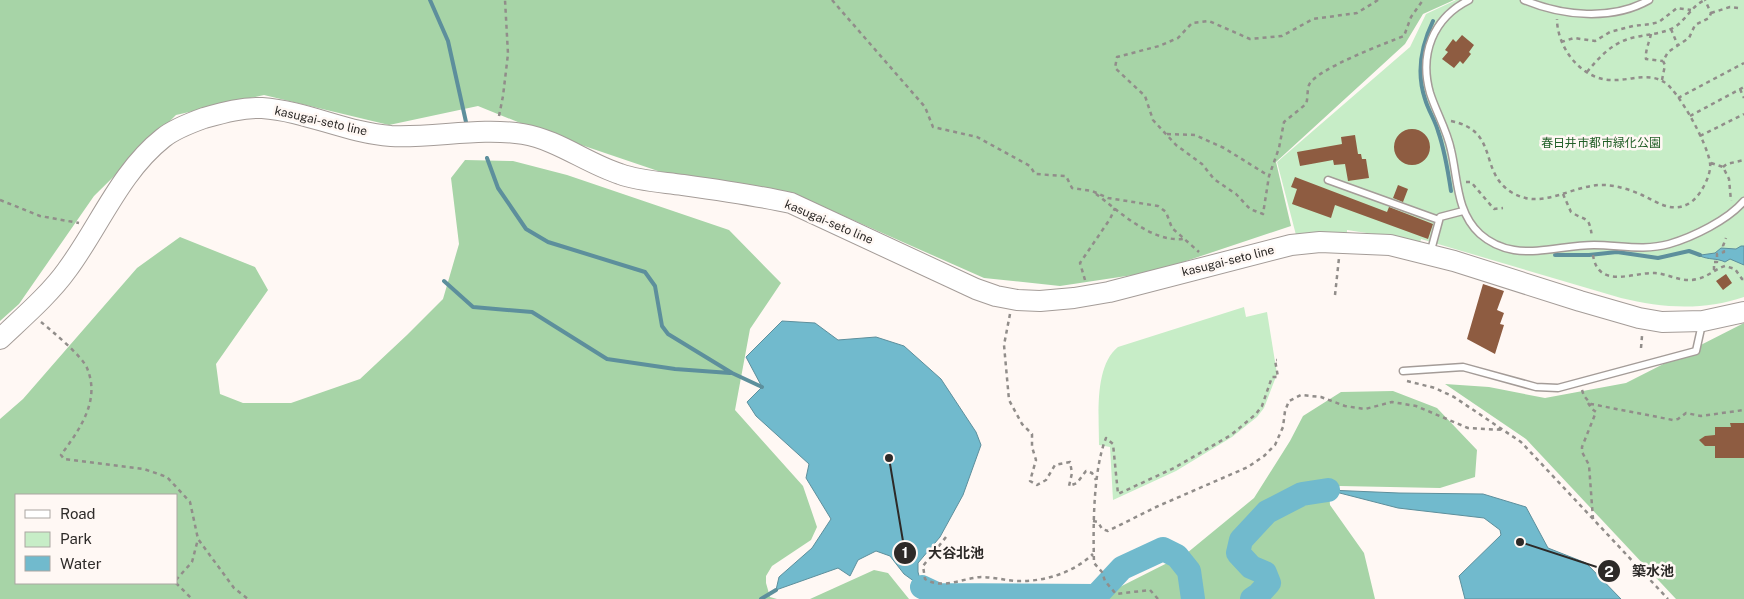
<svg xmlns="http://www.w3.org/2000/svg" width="1744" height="599" font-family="'Public Sans','Noto Sans JP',sans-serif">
  <rect width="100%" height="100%" fill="#fff8f4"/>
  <path fill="#c7edc7" d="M 1456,0 L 1744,0 L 1744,297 C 1703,311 1662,308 1621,298 L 1421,239 L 1420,243 L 1400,238 L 1347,230 L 1347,234 L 1296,235 L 1277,162 L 1410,47 L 1426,14 Z
    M 1244,307 L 1246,317 L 1267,312 L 1277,374 L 1264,408 L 1257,417 L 1232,437 L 1176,471 L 1113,500 L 1110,447 L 1099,445 C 1099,416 1094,366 1118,347 Z"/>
  <path fill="#a7d4a7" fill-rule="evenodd" d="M 0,0 L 1454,0 L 1423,14 L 1405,44 L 1276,162 L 1291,226 L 1153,272 L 1060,286 L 984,278 L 792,193 L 661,172 L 540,131 L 478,106 L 389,125 L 264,95 L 176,115 L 94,196 L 19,304 L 0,321 Z
    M 465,160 L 513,161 L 567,175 L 729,230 L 781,283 L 750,329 L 735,410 L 803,486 L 817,527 L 811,540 L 772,566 L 766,576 L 766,583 L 770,597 L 777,599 L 0,599 L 0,419 L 23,399 L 137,268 L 180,237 L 255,267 L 268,290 L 216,364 L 220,394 L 243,403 L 291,403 L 360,379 L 407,335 L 443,299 L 459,244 L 451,178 ZM 16,495 L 176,495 L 176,583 L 16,583 Z
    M 1744,323 L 1744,599 L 1676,599 L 1526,439 L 1445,384 L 1489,387 L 1545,398 L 1626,383 Z
    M 1393,391 L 1437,408 L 1477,450 L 1475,477 L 1440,488 L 1340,486 L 1329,492 L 1330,505 L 1364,553 L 1375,599 L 1096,599 L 1187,553 L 1254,498 L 1290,441 L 1303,416 L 1341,392 Z
    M 874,570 L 888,573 L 909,599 L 810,599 Z"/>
  <path fill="#71bacd" stroke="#5d8f9c" d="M 1741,246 L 1744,246 L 1744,265 L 1730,259 L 1725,262 C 1717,258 1709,260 1700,256 L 1701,255 L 1715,253 L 1721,248 L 1736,249 Z
    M 782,321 L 815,323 L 838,340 L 876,337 L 904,346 L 941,379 L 976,432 L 981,445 L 963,495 L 940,537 L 918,563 L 918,572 L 922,587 L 904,574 L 890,556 L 876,551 L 858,560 L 850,576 L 838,568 L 776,590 L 779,577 L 812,548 L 831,519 L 806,478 L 809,464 L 756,416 L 747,402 L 762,387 L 746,357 Z
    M 1328,490 L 1399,493 L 1483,494 L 1526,507 L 1548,548 L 1586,563 L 1621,599 L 1465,599 L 1459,576 L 1501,535 L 1500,530 L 1484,518 L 1398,508 Z"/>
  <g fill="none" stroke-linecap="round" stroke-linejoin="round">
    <path stroke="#5d8f9c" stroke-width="4" d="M 430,0 L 448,41 L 466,122
      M 1433,21 C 1421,46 1416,72 1425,99 C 1428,110 1435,120 1438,131 C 1445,151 1448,171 1451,191
      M 487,158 L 498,188 L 526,229 L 548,242 L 645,272 L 655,286 L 662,326 L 668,334 L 732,373 L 762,387
      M 1555,255 L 1589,255 L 1617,252 L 1658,258 L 1689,251 L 1700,255
      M 444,281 L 473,307 L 532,312 L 607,359 L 675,369 L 730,373
      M 761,599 L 776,590"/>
    <path stroke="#71bacd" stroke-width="24" d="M 922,587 L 939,595 L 1096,596 L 1122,568 L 1163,549 L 1177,556 L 1189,571 L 1193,599
      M 1252,599 L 1258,595 L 1269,583 L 1265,573 L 1251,567 L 1238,553 L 1241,540 L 1267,512 L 1302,494 L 1328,490"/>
  </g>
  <path fill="#8e5c41" d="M 1462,35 L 1474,45 L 1469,52 L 1471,54 L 1463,64 L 1460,61 L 1454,68 L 1442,59 L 1448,52 L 1445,50 L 1453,39 L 1456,42 Z
    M1394 147a18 18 0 1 1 36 0a18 18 0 1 1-36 0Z
    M 1355,135 L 1358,154 L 1361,154 L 1362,159 L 1366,159 L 1369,178 L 1348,181 L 1345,164 L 1334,165 L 1333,160 L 1300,166 L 1297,152 L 1342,144 L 1341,137 Z
    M 1295,177 L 1387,212 L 1389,207 L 1433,224 L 1428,239 L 1335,205 L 1331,218 L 1292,204 L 1297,189 L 1291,187 Z
    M 1398,185 L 1408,189 L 1403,202 L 1393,198 Z
    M 1726,274 L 1732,283 L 1723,290 L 1716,281 Z
    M 1483,284 L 1504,291 L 1497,310 L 1504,313 L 1500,324 L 1504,325 L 1495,354 L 1467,339 Z
    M 1730,423 L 1744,423 L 1744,458 L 1715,458 L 1715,446 L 1705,446 L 1699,440 L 1705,436 L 1715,435 L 1715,427 L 1731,427 Z"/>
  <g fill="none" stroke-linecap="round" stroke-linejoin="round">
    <g stroke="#a49c98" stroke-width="9">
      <path id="lane" d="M 1469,0 C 1433,18 1419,54 1430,93 C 1436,112 1447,130 1451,150 C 1458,179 1456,212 1480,234 C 1489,242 1502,248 1514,250 C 1540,254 1567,245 1594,245 C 1619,245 1644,251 1669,244 C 1693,237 1728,220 1744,201
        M 1524,0 C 1562,16 1612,21 1649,0
        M 1328,180 L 1439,220
        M 1430,254 L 1440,217 L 1463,211
        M 1403,371 L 1463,367 L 1536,387 L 1558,388 L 1696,351 L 1702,324"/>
    </g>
    <g stroke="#a49c98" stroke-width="22">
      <path id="primary" d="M 0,339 C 21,319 50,294 67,270 C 99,227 120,172 163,138 C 174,129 190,123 204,118 C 222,113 243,107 262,108 C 306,111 347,133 391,136 C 435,138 480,127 523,134 C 558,140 586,163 620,174 C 639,181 662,182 683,185 C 719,190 755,195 791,203 L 976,289 L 996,296 L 1017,300 L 1040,301 L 1074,298 L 1109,292 L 1291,245 L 1320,242 L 1390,245 L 1454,261 L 1580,301 L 1639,318 L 1662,322 L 1703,321 L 1744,312"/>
    </g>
    <path stroke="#918d8a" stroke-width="2.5" stroke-dasharray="4 4" stroke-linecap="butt" d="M 832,0 L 925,107 L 933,127 L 977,137 L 1030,166 L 1035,174 L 1066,176 L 1072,188 L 1092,191 L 1108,198 L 1158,206 L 1166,212 L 1172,228 L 1199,252
      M 1378,0 L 1357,13 L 1313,19 L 1282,36 L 1250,39 L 1209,21 L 1192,23 L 1178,38 L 1159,46 L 1117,57 L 1115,68 L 1145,96 L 1153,120 L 1176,145 L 1202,164 L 1214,179 L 1236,194 L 1250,209 L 1263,214 L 1269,176 L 1279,148 L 1284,122 L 1306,104 C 1308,99 1307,90 1309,85 C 1316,69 1386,43 1404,36 L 1411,17 L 1423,0
      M 1711,13 L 1730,7 L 1738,8
      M 1671,29 L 1678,46
      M 1651,34 C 1649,43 1645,51 1646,59 L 1663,61
      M 1561,42 L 1574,38 L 1595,41 L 1610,32 L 1633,26 L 1651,24 L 1659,22 L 1677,8 L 1691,10
      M 1587,72 C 1600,56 1614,41 1636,37 C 1649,34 1661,34 1673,28 C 1686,21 1691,6 1705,0
      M 1662,80 L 1665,65 L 1663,61 L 1668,52 L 1689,38 L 1695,25 L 1709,18 L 1711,13 L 1705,0
      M 1740,89 L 1744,98
      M 1678,98 L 1744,63
      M 499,116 L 503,96 L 508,54 L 505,0
      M 1690,116 L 1744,87
      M 1451,121 C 1500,131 1478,171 1511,192 C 1543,212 1573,183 1606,185 C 1618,186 1631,190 1642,195 C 1657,202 1671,213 1688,204 C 1699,199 1712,175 1710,163 C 1708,145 1679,91 1664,82 C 1648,72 1629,81 1612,80 C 1581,80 1557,47 1557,19
      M 1167,134 L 1195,135 L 1224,148 L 1269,176
      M 1700,136 L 1744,114
      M 1711,163 L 1723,167 L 1729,179 L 1731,201
      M 1723,167 L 1727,164 L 1744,160
      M 1466,182 L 1471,182 L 1494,209 L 1503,208
      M 1096,194 C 1120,212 1151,242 1183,239
      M 1563,194 L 1571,212 C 1587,222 1589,215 1592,237
      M 0,200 L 40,216 L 79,223
      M 1593,255 C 1598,290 1634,272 1655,273 C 1669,274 1682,283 1697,279 C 1708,277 1715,269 1725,266 L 1735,269 L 1742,279 L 1744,279
      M 1714,270 L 1714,262 L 1717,262 L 1717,254 L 1724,252 L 1723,246 L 1726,238
      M 1085,280 L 1080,263 L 1110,219 L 1115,208
      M 1335,295 L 1339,258
      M 1010,314 L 1004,345 L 1009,400 L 1022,424 L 1032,434 L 1032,447 L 1036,460 L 1030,481 L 1037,485 L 1046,480 L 1055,465 L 1070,462 L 1072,473 L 1069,486 L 1077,483 L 1086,471 L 1092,473 L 1096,480
      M 41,322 C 52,331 82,356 87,368 C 101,401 79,430 61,455 L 64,459 L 144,469 L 167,477 L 190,502 L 198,539 L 234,588 L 248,599
      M 1641,348 L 1642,336
      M 1407,381 L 1435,388 L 1454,397 L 1521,442 L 1668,599
      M 1582,390 L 1584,396 L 1591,404 L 1673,420 L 1678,419 L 1686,413 L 1701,416 L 1744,410
      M 1588,403 L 1592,409 L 1596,412 L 1582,447 L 1582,452 L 1589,465 L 1593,519
      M 1093,521 L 1098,522 L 1102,529 L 1108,531 L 1156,507 L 1248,467 L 1264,456 L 1275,445 L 1283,427 L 1285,411 L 1289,401 L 1301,395 L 1321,397 L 1345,406 L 1365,409 L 1392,402 L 1416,406 L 1468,428 L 1504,430
      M 946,537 L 923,566 L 925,579 C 942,590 963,578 981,577 C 993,577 1004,580 1016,581 C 1044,582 1073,573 1093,554
      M 176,580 L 192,562 L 198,539
      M 176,583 L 192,599
      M 1158,599 L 1150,590 L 1116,594 L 1105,581 L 1102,572 L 1094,563 C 1093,528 1093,470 1106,438 L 1113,444 L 1118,494 L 1174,468 L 1231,435 L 1256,414 L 1262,406 L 1272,377 L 1278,377 L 1275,360 L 1277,360"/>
    <use href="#lane" stroke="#fff" stroke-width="6"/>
    <use href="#primary" stroke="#fff" stroke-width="20"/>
  </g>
  <g text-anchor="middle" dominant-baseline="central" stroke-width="5" stroke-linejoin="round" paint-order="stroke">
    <g font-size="12" fill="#2d2a28" stroke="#fff8f4">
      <text transform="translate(321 121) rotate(13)">kasugai-seto line</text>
      <text transform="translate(829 222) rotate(23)">kasugai-seto line</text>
      <text transform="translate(1228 261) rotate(-14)">kasugai-seto line</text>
    </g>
    <g font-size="12" fill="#215e26" stroke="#fff8f4">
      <text x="1601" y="143">春日井市都市緑化公園</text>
    </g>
  </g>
  <path fill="none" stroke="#2d2a28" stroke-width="2" d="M889 458L905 553M1520 542L1609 571"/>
  <g fill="#2d2a28" stroke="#fff8f4" stroke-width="2">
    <circle cx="889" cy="458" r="5"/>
    <circle cx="1520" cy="542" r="5"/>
    <circle cx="905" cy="553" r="12"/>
    <circle cx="1609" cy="571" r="12"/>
  </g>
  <g font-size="15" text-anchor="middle" font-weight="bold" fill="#fff">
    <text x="905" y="558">1</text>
    <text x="1609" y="577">2</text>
  </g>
  <g font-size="14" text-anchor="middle" font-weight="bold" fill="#2d2a28" stroke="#fff8f4" stroke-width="5" stroke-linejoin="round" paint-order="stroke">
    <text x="956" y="558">大谷北池</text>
    <text x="1653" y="576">築水池</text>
  </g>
  <rect x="15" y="494" width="162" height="90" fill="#fff8f4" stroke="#aba6a2"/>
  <rect x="25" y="510" width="25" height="8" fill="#ffffff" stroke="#aba6a2"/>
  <text x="60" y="519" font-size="15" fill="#2d2a28">Road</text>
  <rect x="25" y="532" width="25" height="15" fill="#c7edc7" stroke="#aba6a2"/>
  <text x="60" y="544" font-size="15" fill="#2d2a28">Park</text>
  <rect x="25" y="556" width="25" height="15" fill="#71bacd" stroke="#aba6a2"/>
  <text x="60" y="569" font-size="15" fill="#2d2a28">Water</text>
</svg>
